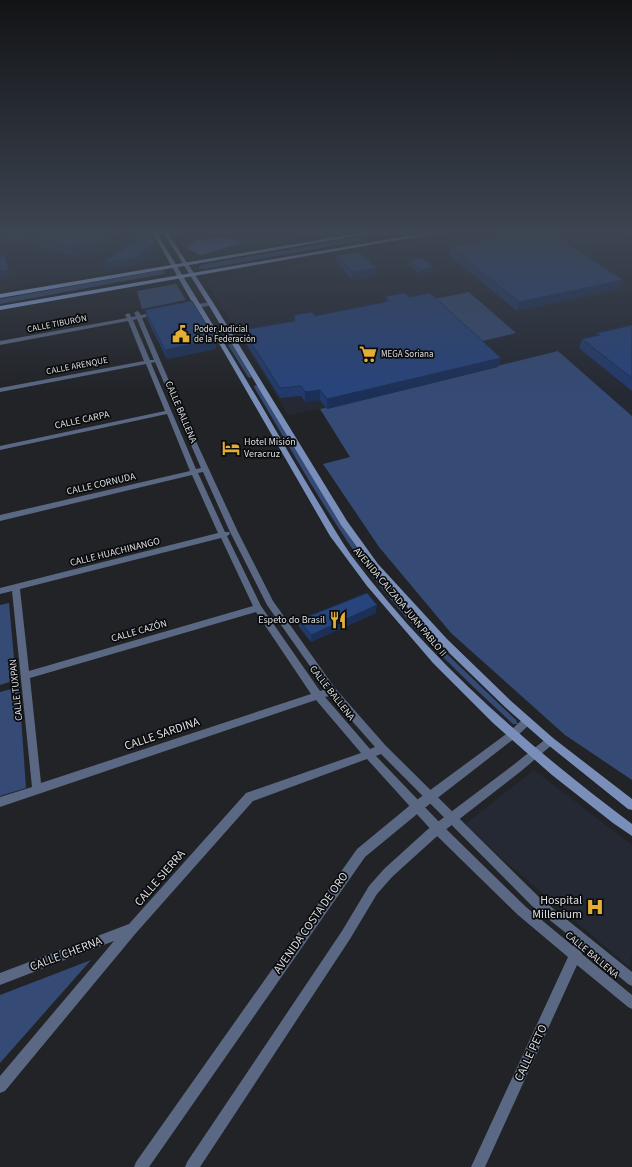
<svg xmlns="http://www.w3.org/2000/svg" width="632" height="1167" font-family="'Source Sans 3',sans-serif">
  <rect width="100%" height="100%" fill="#212327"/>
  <path fill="#242933" d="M 0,230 L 147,230 L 164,263 L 0,290 Z
    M 174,230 L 346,230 L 347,233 L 190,258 Z
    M 475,230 L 617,230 L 632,236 L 632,416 L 558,351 L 320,409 L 288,415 L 206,281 Z
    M 534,770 L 632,845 L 632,956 L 629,967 L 500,857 L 465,824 Z"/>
  <path fill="#354a74" d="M 366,236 L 359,241 L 205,269 L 198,268 L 201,265 Z
    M 162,270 L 165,272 L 163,274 L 0,304 L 0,299 Z
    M 176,284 L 186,300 L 142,309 L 137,291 Z
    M 469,292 L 516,333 L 474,343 L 429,300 Z
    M 232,344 L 251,376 L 251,378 L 248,377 L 228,345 Z
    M 558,351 L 632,416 L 632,780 L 565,735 L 451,633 L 379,547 L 323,464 L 350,457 L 320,409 Z
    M 255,385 L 258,386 L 342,526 L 373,571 L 400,604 L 448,655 L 516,720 L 518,724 L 513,724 C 462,677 411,628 369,572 C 326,514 291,449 254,387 Z
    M 9,603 L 16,680 L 0,685 L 0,605 Z
    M 19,687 L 26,788 L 0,796 L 0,692 Z
    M 91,960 L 0,1063 L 0,995 Z"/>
  <path fill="#45639f" d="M 219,238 L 233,239 L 242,243 L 200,255 L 186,247 L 197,240 Z"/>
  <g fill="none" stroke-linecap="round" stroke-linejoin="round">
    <path fill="#5a6883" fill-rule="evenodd" d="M 211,302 L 214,304 L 213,305 L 191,309 L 188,307 L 191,305 Z
      M 137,311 L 139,312 L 141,315 L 156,312 L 159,314 L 142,318 L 182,411 L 238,532 L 273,601 L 335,688 L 386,746 L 540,898 L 632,972 L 632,986 L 628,984 L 585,948 L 582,954 L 632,995 L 632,1009 L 628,1007 L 577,965 L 485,1167 L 471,1167 L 568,957 L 518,915 L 434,833 L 367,759 L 253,801 L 136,933 L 5,1091 L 0,1093 L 0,1076 L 114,941 L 0,985 L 0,973 L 129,924 L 246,793 L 361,753 L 316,700 L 0,807 L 0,797 L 32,787 L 12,591 L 0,594 L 0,588 L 218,533 L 192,475 L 0,521 L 0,515 L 190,471 L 167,414 L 0,450 L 0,446 L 165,411 L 146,364 L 0,392 L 0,388 L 144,361 L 128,321 L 0,345 L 0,341 L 127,318 L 125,315 L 128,313 L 130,314 L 131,317 L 136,316 L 134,313 ZM 137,319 L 154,360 L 150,360 L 133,320 ZM 155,362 L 201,468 L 196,469 L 151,363 ZM 203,472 L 230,532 L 267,605 L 326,689 L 320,691 L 261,606 L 227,536 L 230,534 L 229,532 L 225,532 L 198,473 ZM 221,538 L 253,606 L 29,671 L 20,589 ZM 256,612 L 311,694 L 41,783 L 30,678 ZM 330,696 L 375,747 L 370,749 L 325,697 ZM 381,754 L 532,906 L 576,941 L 573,946 L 526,907 L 442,825 L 376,756 Z"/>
    <path fill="#5a6883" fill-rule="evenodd" d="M 619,230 L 625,230 L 632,233 L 632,235 Z
      M 527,717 L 530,718 L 532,721 L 530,724 L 515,738 L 422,810 L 365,857 L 149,1167 L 134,1167 L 136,1162 L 357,849 L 414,802 L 509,732 L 524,718 Z
      M 550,737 L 553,738 L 555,741 L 553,744 L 520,772 L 435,838 L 392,877 L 377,894 L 350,939 L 200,1167 L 185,1167 L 187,1162 L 342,931 L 369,886 L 384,869 L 427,830 L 512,766 L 547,738 Z"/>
    <path fill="#798fba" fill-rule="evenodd" d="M 151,230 L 155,230 C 192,292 231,353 267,415 C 282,441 297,467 312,492 C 325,513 337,535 351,555 C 429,660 528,746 632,824 L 632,836 L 613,823 L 552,775 L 493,723 L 433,663 L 367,586 L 330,536 L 220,345 L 192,302 Z
      M 162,230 L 166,230 L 214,304 L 347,521 L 378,564 L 447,639 L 511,701 L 553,738 L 632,799 L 632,810 L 628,809 L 547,744 L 505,707 L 441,645 L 372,568 L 341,525 L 208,304 Z"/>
    <path fill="#91ade5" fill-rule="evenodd" d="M 378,230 L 390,230 L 0,298 L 0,294 Z
      M 443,230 L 455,230 L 0,310 L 0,306 Z"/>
  </g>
  <path fill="#223a6b" d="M 4,230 L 116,237 L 93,253 L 74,256 L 42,247 L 40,239 L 25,241 L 7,238 Z
    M 450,247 L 619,289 L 517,311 L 449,255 Z
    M 336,256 L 376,268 L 376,275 L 352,279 L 336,263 Z
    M 410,260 L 433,271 L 420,274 L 409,265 Z
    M 386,296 L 409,297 L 498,367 L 327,409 L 320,400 L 305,402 L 301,396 L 280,398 L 244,340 L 243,330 L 294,321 L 294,315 L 315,316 L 386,302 Z
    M 145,310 L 215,339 L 216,349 L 167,359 L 147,319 Z
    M 632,325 L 632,391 L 579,348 L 582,339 L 596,336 L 597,333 Z
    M 376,613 L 311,642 L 299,627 L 299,620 Z"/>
  <path fill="#1c3057" d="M 39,230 L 40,239 L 25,241 L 23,232 Z
    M 112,230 L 115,230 L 116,237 L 93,253 L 74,256 L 71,247 Z
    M 154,242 L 156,249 L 138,265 L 105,270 L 103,263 Z
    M 5,257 L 11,277 L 2,278 L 0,274 L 0,271 Z
    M 433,267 L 433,271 L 420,274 L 421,270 Z
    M 376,268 L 376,275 L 352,279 L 353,272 Z
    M 623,280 L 619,289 L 517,311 L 519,302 Z
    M 215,339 L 216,349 L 167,359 L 165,350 Z
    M 501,358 L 498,367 L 327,409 L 327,399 Z
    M 320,390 L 320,400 L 305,402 L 305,392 Z
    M 377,605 L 376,613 L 311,642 L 311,635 Z"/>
  <path fill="#28447c" stroke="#1c3057" d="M 5,230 L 112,230 L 90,245 L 71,247 L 40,239 L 39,230 L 23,232 Z
    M 543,230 L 547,230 L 623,280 L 519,302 L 450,247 Z
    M 146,232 L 154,242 L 136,258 L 103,263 Z
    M 359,252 L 376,268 L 353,272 L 336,256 Z
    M 0,255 L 5,257 L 9,270 L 0,271 Z
    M 422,258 L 433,267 L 421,270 L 410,260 Z
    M 405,293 L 409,297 L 430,293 L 501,358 L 327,399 L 320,390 L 305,392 L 301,386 L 280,388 L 243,330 L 295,321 L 294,315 L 312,312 L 315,316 L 390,301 L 386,296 Z
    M 192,301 L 215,339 L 165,350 L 145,310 Z
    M 632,325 L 632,378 L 582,339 L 600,335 L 597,333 Z
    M 367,593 L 377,605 L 311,635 L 299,620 Z"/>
  <linearGradient id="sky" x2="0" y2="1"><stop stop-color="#121315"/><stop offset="0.59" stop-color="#3d4552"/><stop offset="1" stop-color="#3d4552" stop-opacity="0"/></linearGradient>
  <rect width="632" height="393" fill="url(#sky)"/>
  <defs>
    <g id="civic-bare" transform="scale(1.38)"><path d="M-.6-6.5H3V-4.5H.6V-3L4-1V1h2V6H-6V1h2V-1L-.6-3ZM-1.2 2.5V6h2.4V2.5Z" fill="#e4ae35" stroke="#0b0c0e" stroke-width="2.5" paint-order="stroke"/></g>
    <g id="supermarket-bare" transform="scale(1.38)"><path d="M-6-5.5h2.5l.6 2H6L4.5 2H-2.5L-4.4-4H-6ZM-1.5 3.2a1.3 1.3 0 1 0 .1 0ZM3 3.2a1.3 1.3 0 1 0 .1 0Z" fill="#e4ae35" stroke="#0b0c0e" stroke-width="2.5" paint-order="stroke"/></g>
    <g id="hotel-bare" transform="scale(1.38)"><path d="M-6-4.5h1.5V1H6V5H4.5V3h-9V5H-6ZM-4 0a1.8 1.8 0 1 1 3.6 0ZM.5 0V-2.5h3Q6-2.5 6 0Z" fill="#e4ae35" stroke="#0b0c0e" stroke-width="2.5" paint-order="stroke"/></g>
    <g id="restaurant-bare" transform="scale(1.38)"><path d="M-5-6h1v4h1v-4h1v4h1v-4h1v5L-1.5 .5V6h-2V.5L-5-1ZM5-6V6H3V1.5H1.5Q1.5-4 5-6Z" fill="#e4ae35" stroke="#0b0c0e" stroke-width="2.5" paint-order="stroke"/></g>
    <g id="hospital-bare" transform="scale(1.38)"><path d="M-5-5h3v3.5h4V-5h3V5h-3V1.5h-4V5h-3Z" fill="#e4ae35" stroke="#0b0c0e" stroke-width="2.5" paint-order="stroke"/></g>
  </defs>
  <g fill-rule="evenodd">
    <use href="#civic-bare" x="181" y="334"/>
    <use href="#supermarket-bare" x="368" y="354"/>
    <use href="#hotel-bare" x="231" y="448"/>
    <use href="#restaurant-bare" x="338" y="620"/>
    <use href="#hospital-bare" x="595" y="907"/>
  </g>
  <g text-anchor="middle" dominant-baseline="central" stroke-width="3.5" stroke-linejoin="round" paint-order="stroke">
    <g font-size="9" fill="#dedfe2" stroke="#0b0c0e">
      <text transform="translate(57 324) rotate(-11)">CALLE TIBURÓN</text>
      <text transform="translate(77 366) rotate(-11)">CALLE ARENQUE</text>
    </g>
    <g font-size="9" fill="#dedfe2" stroke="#0b0c0e" text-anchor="start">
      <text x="194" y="329">Poder Judicial<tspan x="194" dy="10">de la Federación</tspan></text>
      <text x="381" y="354">MEGA Soriana</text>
    </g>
    <g font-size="10" fill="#dedfe2" stroke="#0b0c0e">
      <text transform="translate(181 412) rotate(67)">CALLE BALLENA</text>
      <text transform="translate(82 420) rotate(-12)">CALLE CARPA</text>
      <text transform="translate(101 484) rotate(-13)">CALLE CORNUDA</text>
      <text transform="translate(115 552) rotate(-14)">CALLE HUACHINANGO</text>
      <text transform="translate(400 602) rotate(50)">AVENIDA CALZADA JUAN PABLO II</text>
      <text transform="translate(139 631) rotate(-16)">CALLE CAZÓN</text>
      <text transform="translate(16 690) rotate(-96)">CALLE TUXPAN</text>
      <text transform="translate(332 693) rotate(52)">CALLE BALLENA</text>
      <text transform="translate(592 955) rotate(40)">CALLE BALLENA</text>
    </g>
    <g font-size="10" fill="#dedfe2" stroke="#0b0c0e" text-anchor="start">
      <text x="244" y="442">Hotel Misión<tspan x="244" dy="12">Veracruz</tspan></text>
      <text x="325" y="620" text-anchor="end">Espeto do Brasil</text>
    </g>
    <g font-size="12" fill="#dedfe2" stroke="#0b0c0e">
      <text transform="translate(162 734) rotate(-19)">CALLE SARDINA</text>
      <text transform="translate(160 878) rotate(-49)">CALLE SIERRA</text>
      <text transform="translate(311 923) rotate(-55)">AVENIDA COSTA DE ORO</text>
      <text transform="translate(66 954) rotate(-21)">CALLE CHERNA</text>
      <text transform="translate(531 1053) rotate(-65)">CALLE PETO</text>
    </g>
    <g font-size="12" fill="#dedfe2" stroke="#0b0c0e" text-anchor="end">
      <text x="582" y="900">Hospital<tspan x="582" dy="14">Millenium</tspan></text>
    </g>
  </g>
</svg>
